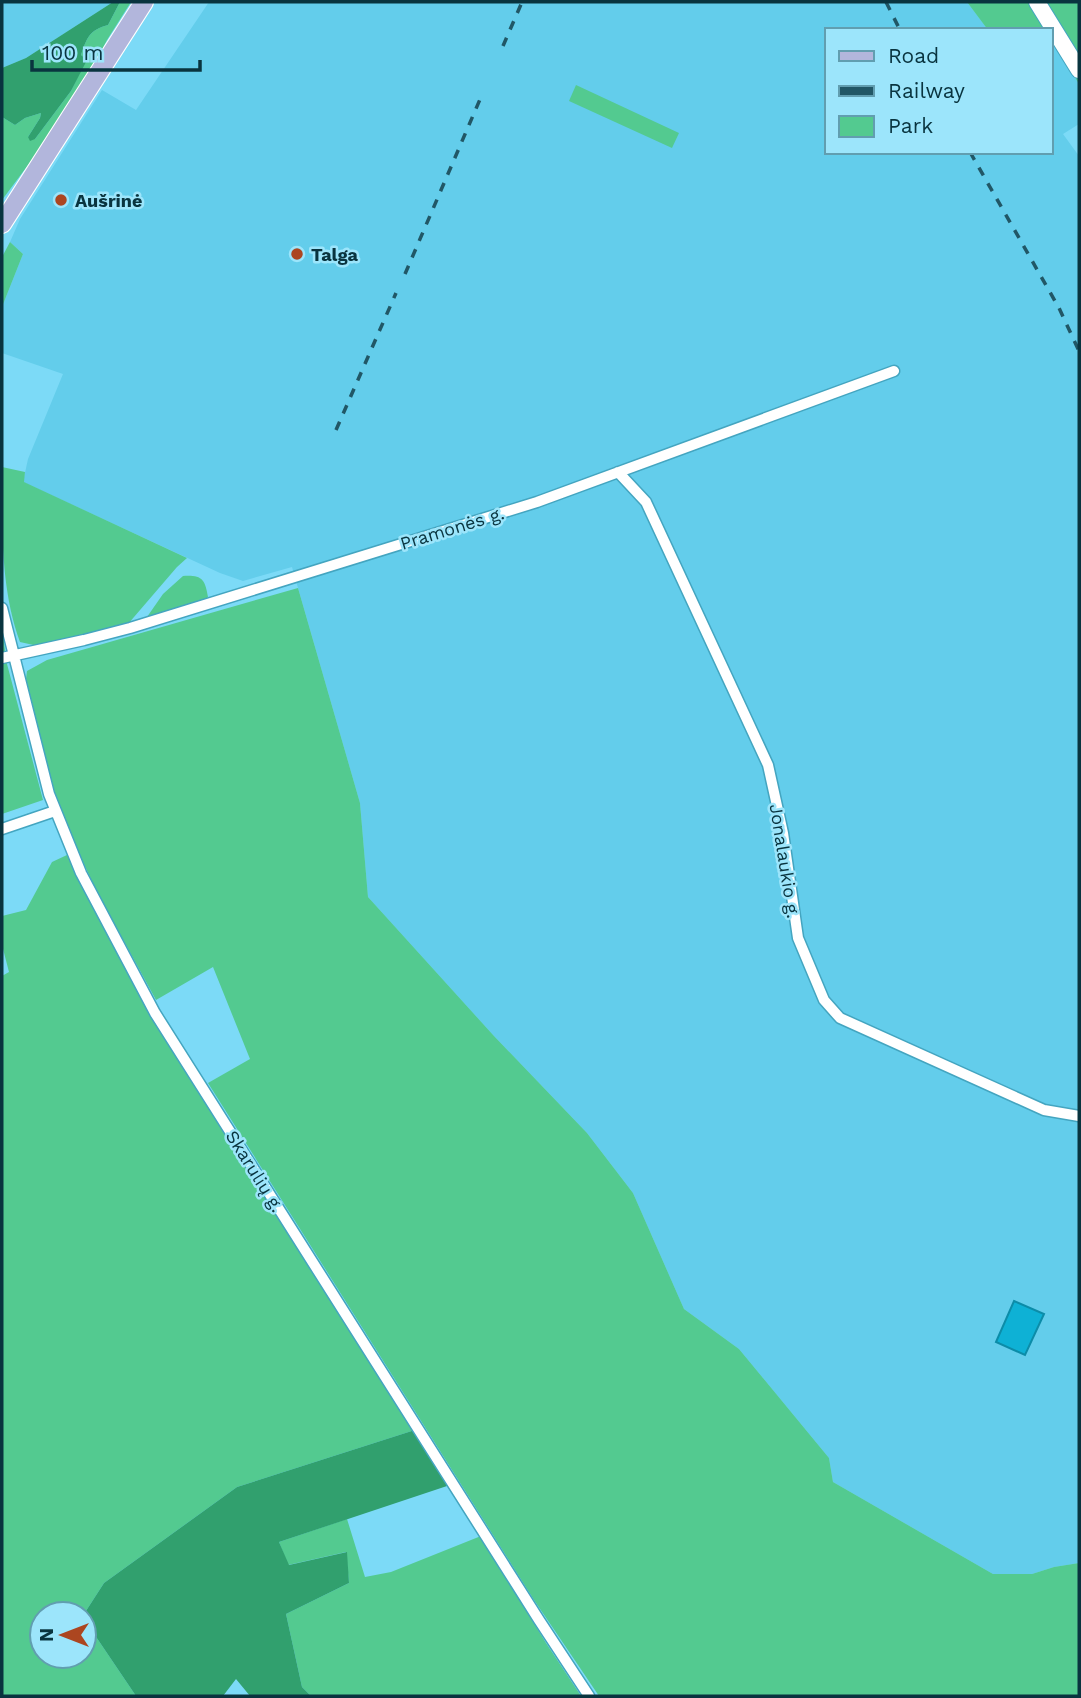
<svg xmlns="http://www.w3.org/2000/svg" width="1081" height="1698" font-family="'Work Sans',sans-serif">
  <rect width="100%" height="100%" fill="#7cdaf7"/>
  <path fill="#63cdeb" d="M 2,2 L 113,2 L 26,58 L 2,68 Z
    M 209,2 L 967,2 L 988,30 L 827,30 L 827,152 L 1051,152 L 1051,39 L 1079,84 L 1079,124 L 1063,134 L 1079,156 L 1079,1563 L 1054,1567 L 1032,1574 L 993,1574 L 833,1482 L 829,1458 L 739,1349 L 684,1309 L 633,1193 L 587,1133 L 494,1036 L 368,897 L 360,803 L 292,567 L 243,581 L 220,573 L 23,482 L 28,459 L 63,374 L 2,353 L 2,307 L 23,254 L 10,242 L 20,219 L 102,90 L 136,110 Z"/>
  <path fill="#53ca90" d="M 120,2 L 131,2 L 107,40 L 91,71 L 40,149 L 2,200 L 2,117 L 15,125 L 25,118 L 41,113 L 40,118 L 28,137 L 35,139 L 71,91 L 86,60 L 81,55 C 87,38 89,30 108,25 Z
    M 967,2 L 1079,2 L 1079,84 L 1051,39 L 1051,30 L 988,30 Z
    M 576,85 L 679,133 L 672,148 L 569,101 Z
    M 10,242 L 23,254 L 2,307 L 2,257 Z
    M 2,467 L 25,472 L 24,482 L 187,558 L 177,567 L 128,624 L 38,646 L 20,642 C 0,587 2,526 2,467 Z
    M 183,576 C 202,575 205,579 208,597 L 204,601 L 147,617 L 163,594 Z
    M 298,588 L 360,803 L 368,897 L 494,1036 L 587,1133 L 633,1193 L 684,1309 L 739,1349 L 829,1458 L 833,1482 L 993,1574 L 1032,1574 L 1054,1567 L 1079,1563 L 1079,1696 L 599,1696 L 534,1600 L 208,1083 L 250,1059 L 213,967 L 156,1000 L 96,890 L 59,810 L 26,679 L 27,671 L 47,660 Z
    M 2,629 L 7,664 L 43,800 L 2,814 Z
    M 67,855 L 129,974 L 418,1429 L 237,1487 L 104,1583 L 84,1614 L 42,1614 L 42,1656 L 84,1656 L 84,1619 L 136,1696 L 2,1696 L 2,976 L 9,972 L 2,945 L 2,916 L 26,910 L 52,862 Z
    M 347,1519 L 365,1577 L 391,1572 L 481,1536 L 546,1643 L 581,1696 L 311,1696 L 302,1687 L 286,1614 L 349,1583 L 346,1552 L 288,1565 L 279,1542 Z"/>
  <path fill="#31a06e" d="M 113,2 L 120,2 L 108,25 C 89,30 87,38 81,55 L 87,60 L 71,91 L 35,139 L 30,141 L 28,137 L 40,118 L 41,113 L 25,118 L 15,125 L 2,117 L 2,68 L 26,58 Z
    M 418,1429 L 453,1484 L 279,1542 L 289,1565 L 347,1552 L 349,1583 L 286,1614 L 302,1687 L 311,1696 L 250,1696 L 236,1679 L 223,1696 L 136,1696 L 84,1619 L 84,1614 L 104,1583 L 237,1487 Z"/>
  <path fill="#0eb1d5" stroke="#0c8ca8" stroke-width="2" d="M 1014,1301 L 1044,1314 L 1025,1355 L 996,1342 Z"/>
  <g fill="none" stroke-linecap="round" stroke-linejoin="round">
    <g stroke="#44a5c0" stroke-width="13">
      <path id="minor" d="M 618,472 L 646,502 L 768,765 L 783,833 L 798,938 L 824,1000 L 840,1018 L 1044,1110 L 1079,1116
        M 2,608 L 49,794 L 81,873 L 155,1013 L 539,1620 L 589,1696
        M 2,658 L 84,640 L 130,628 L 537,502 L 894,371
        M 2,829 L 55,811"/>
    </g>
    <g stroke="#44a5c0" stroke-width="18">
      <path id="secondary" d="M 1037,2 L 1079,70"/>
    </g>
    <g stroke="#fff" stroke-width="20">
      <path id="primary" d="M 2,224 L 144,2"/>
    </g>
    <use href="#minor" stroke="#fff" stroke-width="10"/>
    <use href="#secondary" stroke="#fff" stroke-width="16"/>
    <use href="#primary" stroke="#b2b6dc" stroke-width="18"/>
    <path stroke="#215766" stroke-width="3.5" stroke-dasharray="9 9" stroke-linecap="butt" d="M 886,2 L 900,30
      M 503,46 L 522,2
      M 970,152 L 1059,308 L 1079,351
      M 405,274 L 481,97
      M 336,430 L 396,293"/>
  </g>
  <g fill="#ac4620" stroke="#9ce5fb" stroke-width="2.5">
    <circle cx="61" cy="200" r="7"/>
    <circle cx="297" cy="254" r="7"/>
  </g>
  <g text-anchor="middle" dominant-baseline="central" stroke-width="5" stroke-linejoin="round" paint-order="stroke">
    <g font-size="18" font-weight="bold" fill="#09343f" stroke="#9ce5fb" text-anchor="start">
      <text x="75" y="200">Aušrinė</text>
      <text x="311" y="254">Talga</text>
    </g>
    <g font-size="18" fill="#09343f" stroke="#9ce5fb">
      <text transform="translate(452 528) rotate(-17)">Pramonės g.</text>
      <text transform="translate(785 861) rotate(81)">Jonalaukio g.</text>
      <text transform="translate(255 1171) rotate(58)">Skarulių g.</text>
    </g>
  </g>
  <rect width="1081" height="1698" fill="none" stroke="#09343f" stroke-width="7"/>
  <rect x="825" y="28" width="228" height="126" fill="#9ce5fb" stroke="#619eb0" stroke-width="2"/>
  <rect x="839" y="51" width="35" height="10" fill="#b2b6dc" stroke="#619eb0" stroke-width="2"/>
  <text x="888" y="63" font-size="21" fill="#09343f">Road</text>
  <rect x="839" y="86" width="35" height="10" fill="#215766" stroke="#619eb0" stroke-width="2"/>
  <text x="888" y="98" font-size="21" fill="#09343f">Railway</text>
  <rect x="839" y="116" width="35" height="21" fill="#53ca90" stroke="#619eb0" stroke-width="2"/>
  <text x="888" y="133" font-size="21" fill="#09343f">Park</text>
  <g transform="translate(63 1635) rotate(270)"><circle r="33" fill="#9ce5fb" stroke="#619eb0" stroke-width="2"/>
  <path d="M0-5L12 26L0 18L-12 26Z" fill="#ac4620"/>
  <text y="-10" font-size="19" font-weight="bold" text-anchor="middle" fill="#09343f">N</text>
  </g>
  <path d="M32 60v10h168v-10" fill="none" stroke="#09343f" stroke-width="3.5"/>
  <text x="42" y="60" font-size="21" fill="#09343f" stroke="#9ce5fb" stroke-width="5" paint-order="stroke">100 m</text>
</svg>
